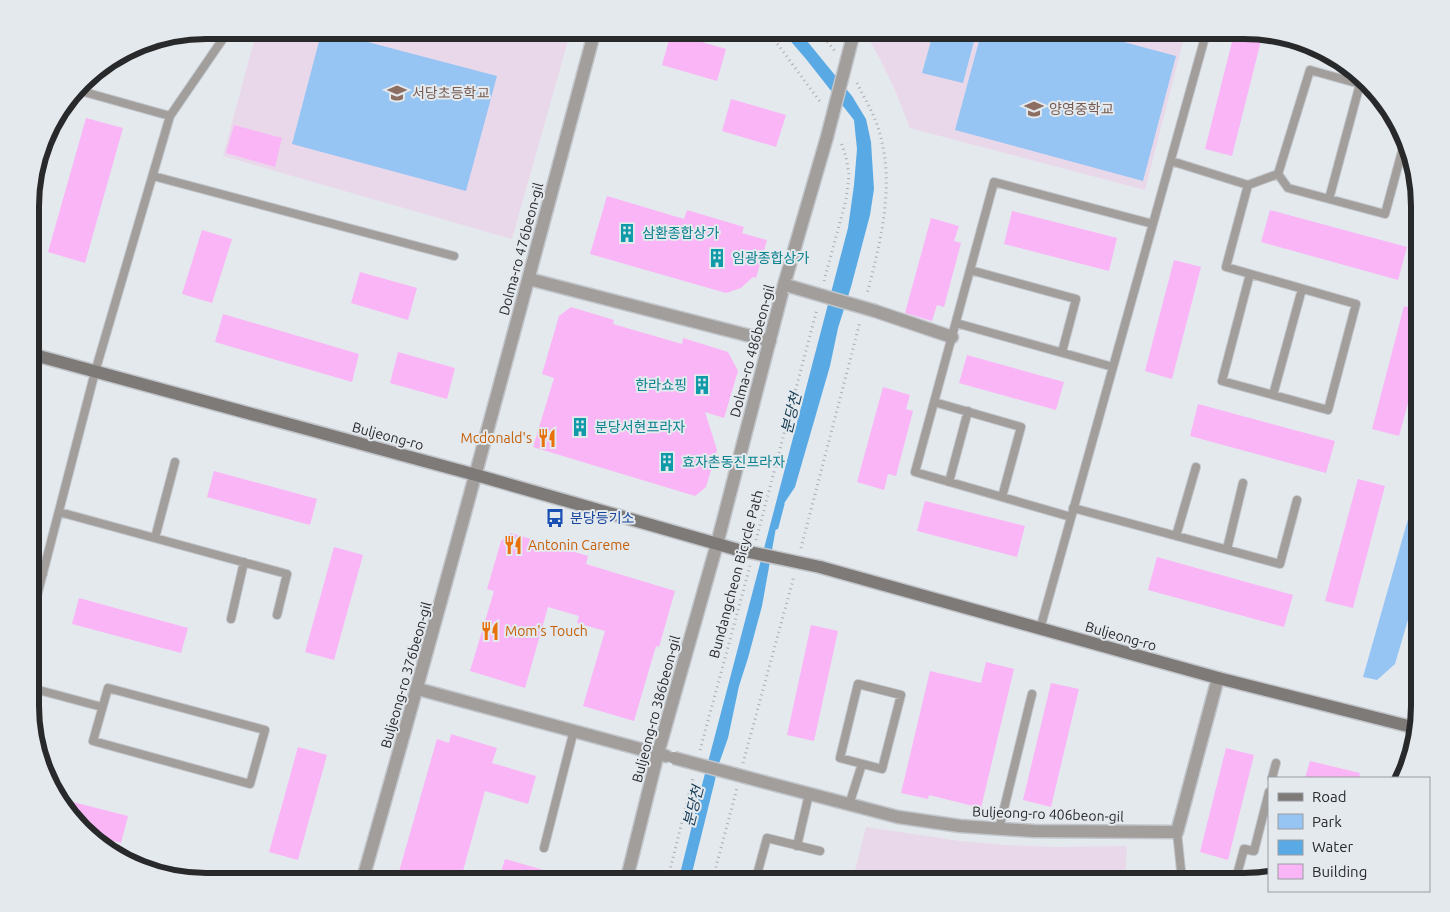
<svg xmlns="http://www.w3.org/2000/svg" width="1450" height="912" font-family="Ubuntu,'Noto Sans KR',sans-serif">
  <rect width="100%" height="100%" fill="#e4e9ee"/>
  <path fill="#e9d8ea" d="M 257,30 L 571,30 L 512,239 L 223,156 Z
    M 865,30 L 1186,30 L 1145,190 L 910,128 L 895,90 L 882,63 L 865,32 Z
    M 866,827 L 960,841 L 1004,845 L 1057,847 L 1127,846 L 1125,882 L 852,882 Z"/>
  <path fill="#97c5f3" d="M 322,30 L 497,76 L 466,191 L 292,144 Z
    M 934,30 L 977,30 L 963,83 L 922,73 Z
    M 982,30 L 1079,30 L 1176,56 L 1143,181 L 955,130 Z
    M 1420,477 L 1420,579 L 1395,664 L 1377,680 L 1363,677 Z"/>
  <path fill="#59aae4" d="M 781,30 L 798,30 L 852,96 L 866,119 L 871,142 L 874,189 L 870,215 L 851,287 L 838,328 L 830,366 L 795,487 L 779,511 L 762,606 L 748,658 L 739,686 L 728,738 L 710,789 L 690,861 L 689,882 L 678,882 L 702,785 L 848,228 L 854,185 L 857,149 L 854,120 L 806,59 Z"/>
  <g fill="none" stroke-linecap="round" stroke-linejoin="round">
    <path stroke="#59aae4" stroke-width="5" d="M 776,527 L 782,504
      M 688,879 L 713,778"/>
  </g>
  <path fill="#fab5f7" d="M 1235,30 L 1245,30 L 1263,33 L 1232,156 L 1205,149 Z
    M 671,33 L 726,49 L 717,81 L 662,65 Z
    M 731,99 L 786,115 L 776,147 L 722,131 Z
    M 86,118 L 123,128 L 85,263 L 48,252 Z
    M 234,125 L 282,138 L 275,167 L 226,153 Z
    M 607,196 L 684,219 L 687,210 L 744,227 L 742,233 L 767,240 L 756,278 L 753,277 L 741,288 L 726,293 L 590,254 Z
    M 1270,210 L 1407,247 L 1398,280 L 1261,242 Z
    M 1012,211 L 1117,238 L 1109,271 L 1004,244 Z
    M 931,218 L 959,226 L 954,241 L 961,243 L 944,307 L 937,305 L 932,321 L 905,313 Z
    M 202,230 L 232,239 L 212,303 L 182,294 Z
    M 1174,260 L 1201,267 L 1172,379 L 1145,371 Z
    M 360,272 L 417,288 L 408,320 L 351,303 Z
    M 1404,306 L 1420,310 L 1420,359 L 1399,436 L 1372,429 Z
    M 571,307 L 614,320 L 613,324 L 682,344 L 683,338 L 728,352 L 738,371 L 724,418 L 705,412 L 717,450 L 706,487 L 695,496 L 533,447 L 554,378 L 542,374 L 559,316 Z
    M 223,314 L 359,354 L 352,382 L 215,342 Z
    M 398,352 L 455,368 L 447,399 L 390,383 Z
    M 967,355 L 1064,382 L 1056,410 L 959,383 Z
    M 883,387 L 910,395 L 906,409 L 913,411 L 896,476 L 888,474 L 884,490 L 857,482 Z
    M 1198,404 L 1335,441 L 1326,473 L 1190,436 Z
    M 214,471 L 317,499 L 310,525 L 207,497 Z
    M 1358,479 L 1385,486 L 1353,608 L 1325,601 Z
    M 925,501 L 1025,526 L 1017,557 L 917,531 Z
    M 511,533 L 588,556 L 586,564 L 675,591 L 659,647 L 656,646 L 634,721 L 583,706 L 605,631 L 577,623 L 579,616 L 548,607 L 525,688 L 470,671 L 494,591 L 487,589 L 501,541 Z
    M 334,547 L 363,555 L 334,660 L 305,652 Z
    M 1157,557 L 1293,595 L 1284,627 L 1148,590 Z
    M 79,598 L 188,628 L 181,653 L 72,624 Z
    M 811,625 L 838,631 L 814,741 L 787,735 Z
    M 986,662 L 1014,669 L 981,808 L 929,795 L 928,799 L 901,793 L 930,671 L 981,683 Z
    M 1051,683 L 1079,689 L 1051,807 L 1023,800 Z
    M 451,734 L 497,748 L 492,763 L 536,776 L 528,804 L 485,791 L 460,882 L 396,882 L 437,739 L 449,743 Z
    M 298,747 L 327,755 L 298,860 L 269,852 Z
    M 1226,748 L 1254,755 L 1228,860 L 1200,852 Z
    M 1310,761 L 1360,773 L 1359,778 L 1305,778 Z
    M 57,798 L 128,816 L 121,843 L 92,835 Z
    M 505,859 L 571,878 L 570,882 L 498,882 Z"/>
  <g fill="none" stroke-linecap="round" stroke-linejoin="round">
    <g stroke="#c2c6cb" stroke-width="10">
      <path id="lane" d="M 77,90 L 170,116
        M 1171,161 L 1248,185
        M 1278,174 L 1288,188 L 1385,214 L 1404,144
        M 1278,174 L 1310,70 L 1367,86
        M 153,176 L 454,256
        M 31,187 L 48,128
        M 1329,199 L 1360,84
        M 970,270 L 1076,299 L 1062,352
        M 1250,274 L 1222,381 L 1328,410 L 1356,304 L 1226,267 L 1248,185 L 1278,174
        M 956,323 L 1113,367
        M 1273,395 L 1302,289
        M 934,402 L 1021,427 L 1002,497
        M 949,482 L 968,411
        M 1073,508 L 1280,564 L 1297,500
        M 59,512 L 287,574 L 277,615
        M 1071,517 L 915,472 L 994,182 L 1153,224
        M 1176,536 L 1196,467
        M 155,538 L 175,462
        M 1227,549 L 1243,483
        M 31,571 L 43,574
        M 31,619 L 95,372 L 170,116 L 229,30
        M 231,619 L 244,562
        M 1040,629 L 1207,30
        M 858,684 L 901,695 L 882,769 L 840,758 Z
        M 31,688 L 102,707
        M 108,688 L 265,730 L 250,784 L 93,741 Z
        M 1272,778 L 1276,763
        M 849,805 L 862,764
        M 999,829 L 1032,694
        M 1177,832 L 1182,880 L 1190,882
        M 797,846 L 809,794
        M 544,848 L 574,730
        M 755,882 L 767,838 L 820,851
        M 1235,882 L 1244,849 L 1254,851 L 1269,792"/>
    </g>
    <g stroke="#c2c6cb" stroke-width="15">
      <path id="street" d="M 529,279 L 770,341
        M 875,311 L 952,337
        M 418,689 L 666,756
        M 764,782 L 898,817 L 960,826 L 1034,831 L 1177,832 L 1218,678
        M 362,882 C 443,599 519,314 595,30
        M 626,882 L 658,753 L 717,544 L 784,285 L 827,137"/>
    </g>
    <g stroke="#c2c6cb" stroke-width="15">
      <path id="secondary" d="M 31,354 L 476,475 L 735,549
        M 820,567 L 1218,678 L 1416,728"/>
    </g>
    <path stroke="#aaaeb2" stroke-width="3" stroke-dasharray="1 4" stroke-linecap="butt" d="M 763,30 L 776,42 L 821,103
      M 818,30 L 835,51
      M 857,83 C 862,94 869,105 874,117 C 898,174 882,237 867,294
      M 824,281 L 846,200 L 849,175 L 846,157 L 841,142
      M 756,540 L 817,309
      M 801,548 L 860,322
      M 700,750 L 750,566
      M 743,763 L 794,576
      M 667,882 L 693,778
      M 712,882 L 737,788"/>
    <use href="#lane" stroke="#a19e9c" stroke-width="8"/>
    <use href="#street" stroke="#a19e9c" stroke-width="12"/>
    <use href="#secondary" stroke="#7e7a78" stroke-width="12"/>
    <g stroke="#c2c6cb" stroke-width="15" stroke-linecap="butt">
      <path id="street-bridge" d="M 827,137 L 854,32
        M 789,286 L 875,311
        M 674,758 L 764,782"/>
    </g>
    <g stroke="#c2c6cb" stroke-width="15" stroke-linecap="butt">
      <path id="secondary-bridge" d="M 735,549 L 820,567"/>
    </g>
    <use href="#street-bridge" stroke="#a19e9c" stroke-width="12"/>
    <use href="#secondary-bridge" stroke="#7e7a78" stroke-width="12"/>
  </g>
  <defs>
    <g id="school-bare" transform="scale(1.5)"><path d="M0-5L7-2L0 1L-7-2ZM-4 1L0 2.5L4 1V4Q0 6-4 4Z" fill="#8d6e63" stroke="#e4e9ee" stroke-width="2.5" paint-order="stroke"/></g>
    <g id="building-bare" transform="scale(1.5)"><path d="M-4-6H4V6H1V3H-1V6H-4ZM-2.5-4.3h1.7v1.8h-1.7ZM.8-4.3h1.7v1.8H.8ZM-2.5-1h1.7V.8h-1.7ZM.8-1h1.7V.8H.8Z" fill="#0f9aa8" stroke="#e4e9ee" stroke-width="2.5" paint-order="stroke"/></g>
    <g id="restaurant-bare" transform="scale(1.5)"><path d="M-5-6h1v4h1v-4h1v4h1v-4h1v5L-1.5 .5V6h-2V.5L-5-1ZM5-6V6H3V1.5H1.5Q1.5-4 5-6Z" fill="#e8710a" stroke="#e4e9ee" stroke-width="2.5" paint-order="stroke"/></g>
    <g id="bus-bare" transform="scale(1.5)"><path d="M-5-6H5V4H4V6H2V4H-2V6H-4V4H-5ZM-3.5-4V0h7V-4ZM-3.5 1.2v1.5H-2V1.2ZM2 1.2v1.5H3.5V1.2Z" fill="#1a4fb4" stroke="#e4e9ee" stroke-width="2.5" paint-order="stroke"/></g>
  </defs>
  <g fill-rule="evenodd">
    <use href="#school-bare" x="397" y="93"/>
    <use href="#school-bare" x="1034" y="109"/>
    <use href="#building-bare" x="627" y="233"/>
    <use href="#building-bare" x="717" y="258"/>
    <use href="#building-bare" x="702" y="385"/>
    <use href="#building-bare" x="580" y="427"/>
    <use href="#restaurant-bare" x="547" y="438"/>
    <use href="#building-bare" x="667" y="462"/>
    <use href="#bus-bare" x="555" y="518"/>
    <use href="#restaurant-bare" x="513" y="545"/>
    <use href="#restaurant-bare" x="490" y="631"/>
  </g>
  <g text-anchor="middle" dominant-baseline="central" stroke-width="4" stroke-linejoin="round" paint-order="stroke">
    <g font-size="14" fill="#785e54" stroke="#e4e9ee" text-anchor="start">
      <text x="412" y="93">서당초등학교</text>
      <text x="1049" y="109">양영중학교</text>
    </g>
    <g font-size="14" fill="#0d838f" stroke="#e4e9ee" text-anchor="start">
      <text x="642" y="233">삼환종합상가</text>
      <text x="732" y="258">임광종합상가</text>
      <text x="687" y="385" text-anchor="end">한라쇼핑</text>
      <text x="595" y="427">분당서현프라자</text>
      <text x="682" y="462">효자촌동진프라자</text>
    </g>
    <g font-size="14" fill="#28292b" stroke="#e4e9ee">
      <text transform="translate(521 249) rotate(-75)">Dolma-ro 476beon-gil</text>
      <text transform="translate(752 351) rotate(-75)">Dolma-ro 486beon-gil</text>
      <text transform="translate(388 436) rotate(15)">Buljeong-ro</text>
      <text transform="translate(736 574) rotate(-75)">Bundangcheon Bicycle Path</text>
      <text transform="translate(1121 636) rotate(16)">Buljeong-ro</text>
      <text transform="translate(406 675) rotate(-74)">Buljeong-ro 376beon-gil</text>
      <text transform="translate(656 709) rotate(-75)">Buljeong-ro 386beon-gil</text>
      <text transform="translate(1048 814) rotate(2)">Buljeong-ro 406beon-gil</text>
    </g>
    <g font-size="14" fill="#c56008" stroke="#e4e9ee" text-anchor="start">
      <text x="532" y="438" text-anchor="end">Mcdonald's</text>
      <text x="528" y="545">Antonin Careme</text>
      <text x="505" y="631">Mom's Touch</text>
    </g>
    <g font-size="14" fill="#164399" stroke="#e4e9ee" text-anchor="start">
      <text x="570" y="518">분당등기소</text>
    </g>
    <g font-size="15" font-style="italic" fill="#1d4058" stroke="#e4e9ee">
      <text transform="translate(791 413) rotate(-76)">분당천</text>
      <text transform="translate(693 806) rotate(-76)">분당천</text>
    </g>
  </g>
  <path d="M0 0H1450V912H0ZM206 39H1244A167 167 0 0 1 1411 206V706A167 167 0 0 1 1244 873H206A167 167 0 0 1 39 706V206A167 167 0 0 1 206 39Z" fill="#e4e9ee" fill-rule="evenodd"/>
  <path fill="none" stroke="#28292b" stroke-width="6" d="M206 39H1244A167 167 0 0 1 1411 206V706A167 167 0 0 1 1244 873H206A167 167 0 0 1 39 706V206A167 167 0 0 1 206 39Z"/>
  <rect x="1268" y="777" width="162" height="115" fill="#e4e9ee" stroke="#999ca0"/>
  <rect x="1278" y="793" width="25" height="8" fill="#7e7a78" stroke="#999ca0"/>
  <text x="1312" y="802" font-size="15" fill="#28292b">Road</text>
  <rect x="1278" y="814" width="25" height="15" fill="#97c5f3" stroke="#999ca0"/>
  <text x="1312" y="827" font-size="15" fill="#28292b">Park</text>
  <rect x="1278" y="840" width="25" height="15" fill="#59aae4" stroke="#999ca0"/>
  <text x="1312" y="852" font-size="15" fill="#28292b">Water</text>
  <rect x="1278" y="864" width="25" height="15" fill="#fab5f7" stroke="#999ca0"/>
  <text x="1312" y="877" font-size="15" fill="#28292b">Building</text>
</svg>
